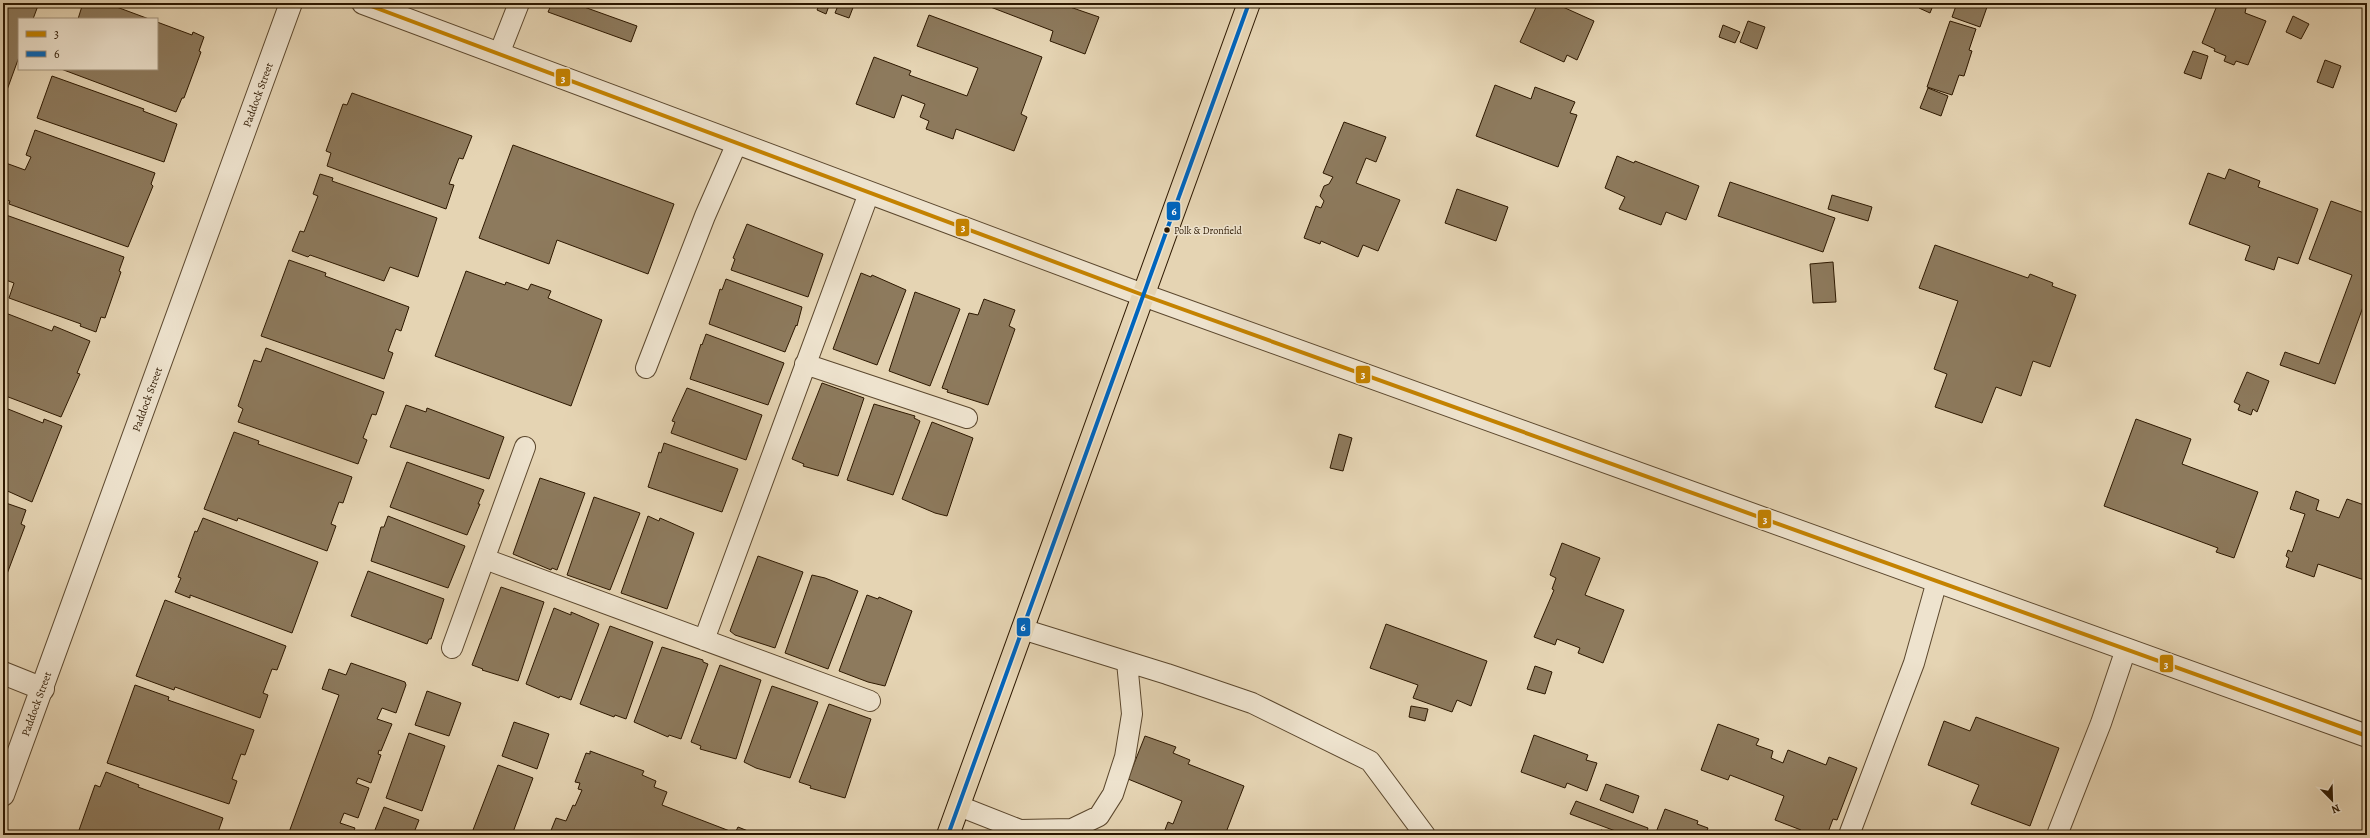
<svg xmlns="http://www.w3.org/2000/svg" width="2370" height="838" font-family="Alegreya,serif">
  <rect width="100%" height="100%" fill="#e5d4b3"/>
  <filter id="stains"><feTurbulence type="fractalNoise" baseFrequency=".005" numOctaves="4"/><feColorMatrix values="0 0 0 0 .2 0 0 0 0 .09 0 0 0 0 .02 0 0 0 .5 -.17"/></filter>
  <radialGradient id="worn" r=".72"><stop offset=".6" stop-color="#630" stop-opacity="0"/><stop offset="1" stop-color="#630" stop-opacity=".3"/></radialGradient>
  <path fill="#8d7a5d" stroke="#2d1800" d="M 3,3 L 39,3 L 33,19 L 19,19 L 19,57 L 3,101 Z
    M 83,3 L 115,3 L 114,6 L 149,19 L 78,19 Z
    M 552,3 L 573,3 L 637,26 L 631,42 L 548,12 Z
    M 820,3 L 830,3 L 826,14 L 817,10 Z
    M 839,3 L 854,5 L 849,18 L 835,13 Z
    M 980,3 L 1071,3 L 1070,7 L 1099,17 L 1085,54 L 1050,41 L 1053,31 Z
    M 1538,3 L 1554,3 L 1594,21 L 1577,60 L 1567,55 L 1564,62 L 1520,42 Z
    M 1921,3 L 1934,3 L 1930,13 L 1919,8 Z
    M 1957,3 L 1976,3 L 1987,7 L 1980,27 L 1952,17 Z
    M 2218,3 L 2247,3 L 2245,13 L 2266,21 L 2248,65 L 2236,61 L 2234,65 L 2224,61 L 2226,56 L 2214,51 L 2215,49 L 2202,43 Z
    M 929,15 L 1042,57 L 1021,114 L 1027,117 L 1014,151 L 956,129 L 953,139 L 926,129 L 929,121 L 920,117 L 925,104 L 902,95 L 894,118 L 856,104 L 874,57 L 911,71 L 909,75 L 967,96 L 978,68 L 917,46 Z
    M 2293,16 L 2309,24 L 2301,39 L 2286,32 Z
    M 1748,21 L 1765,27 L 1757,49 L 1740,42 Z
    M 1950,21 L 1976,29 L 1969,50 L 1972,51 L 1964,76 L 1959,75 L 1952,95 L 1927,87 Z
    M 157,22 L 192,35 L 193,32 L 204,37 L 199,51 L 201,52 L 184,98 L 182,98 L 176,112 L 61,69 L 157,69 Z
    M 1723,25 L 1740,32 L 1735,43 L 1719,37 Z
    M 2193,51 L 2208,56 L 2201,79 L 2184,73 Z
    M 2325,60 L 2341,66 L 2333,88 L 2317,82 Z
    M 52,76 L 144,109 L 143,111 L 177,124 L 164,162 L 37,118 Z
    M 1495,85 L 1531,99 L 1535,87 L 1575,102 L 1570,113 L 1577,115 L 1558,167 L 1476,136 Z
    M 1928,88 L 1948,96 L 1941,116 L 1920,108 Z
    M 352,93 L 472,136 L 463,159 L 459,158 L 449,184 L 454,185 L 446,209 L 327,166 L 331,153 L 326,151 L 343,104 L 347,105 Z
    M 1344,122 L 1386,137 L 1376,162 L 1366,158 L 1356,183 L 1400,200 L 1378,251 L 1363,245 L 1358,257 L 1321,241 L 1320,244 L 1304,238 L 1316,206 L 1321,208 L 1324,201 L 1320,196 L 1324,186 L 1329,184 L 1333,177 L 1323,173 Z
    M 35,130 L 155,173 L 151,184 L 153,186 L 128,247 L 9,204 L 10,201 L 3,199 L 3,162 L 25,170 L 31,157 L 26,155 Z
    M 513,145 L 674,204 L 648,274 L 557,240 L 549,264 L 479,238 Z
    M 1617,156 L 1634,163 L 1635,161 L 1699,186 L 1686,220 L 1666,212 L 1661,225 L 1619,209 L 1625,197 L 1605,188 Z
    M 2229,169 L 2260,181 L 2258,187 L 2318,209 L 2298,264 L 2278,257 L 2274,270 L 2245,260 L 2250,246 L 2189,224 L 2208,173 L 2225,179 Z
    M 320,174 L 333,178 L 332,181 L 437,218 L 418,277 L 390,267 L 384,281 L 310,255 L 308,257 L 292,251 L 300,231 L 304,232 L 318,196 L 313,194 Z
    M 1730,182 L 1835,218 L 1823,252 L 1718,216 Z
    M 1457,189 L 1508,207 L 1496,241 L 1445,223 Z
    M 1832,195 L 1872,207 L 1868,221 L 1828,209 Z
    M 2331,201 L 2367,214 L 2367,296 L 2335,384 L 2280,365 L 2285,352 L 2319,364 L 2352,275 L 2309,259 Z
    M 6,215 L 124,257 L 119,271 L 121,272 L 105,318 L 101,317 L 96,332 L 80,326 L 81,324 L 9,298 L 14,283 L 3,279 L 3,223 Z
    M 747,224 L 823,254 L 808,297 L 731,270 L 735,259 L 733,258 Z
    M 1935,245 L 2028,278 L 2030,274 L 2053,283 L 2052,286 L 2076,295 L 2050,367 L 2033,361 L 2021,396 L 1996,387 L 1982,423 L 1935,407 L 1947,374 L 1934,369 L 1958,301 L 1919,288 Z
    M 289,260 L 326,273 L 325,276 L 409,307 L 401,331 L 396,329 L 388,351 L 393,353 L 384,379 L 261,336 Z
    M 1833,262 L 1836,302 L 1813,303 L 1810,264 Z
    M 466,271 L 505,285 L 506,282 L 528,290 L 531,284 L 551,291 L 548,298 L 602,320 L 571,406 L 435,356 Z
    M 861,273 L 871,277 L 872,275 L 906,290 L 877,365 L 833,349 Z
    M 726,279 L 802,307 L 797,326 L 796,325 L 785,352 L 709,324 L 720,289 L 722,290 Z
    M 915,292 L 960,309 L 930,386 L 889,371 Z
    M 984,299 L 1015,310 L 1009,326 L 1015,329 L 988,405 L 947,392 L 948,390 L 942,388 L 969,313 L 978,315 Z
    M 3,312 L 52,331 L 54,326 L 90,341 L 77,373 L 80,374 L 61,417 L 3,395 Z
    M 706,334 L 784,363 L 768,405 L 690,379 L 701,344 L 702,345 Z
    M 266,348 L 384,392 L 376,415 L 372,414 L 363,438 L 367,440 L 358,464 L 238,422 L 243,409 L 238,406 L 254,360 L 261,362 Z
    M 2247,372 L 2269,381 L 2257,412 L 2253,409 L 2251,415 L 2238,410 L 2240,405 L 2234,402 Z
    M 822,383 L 864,398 L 838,476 L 803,466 L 804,464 L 792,459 Z
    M 687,388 L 762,415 L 746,460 L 671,433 L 675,422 L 672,421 Z
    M 874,404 L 915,416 L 914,418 L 920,421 L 893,495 L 847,480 Z
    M 406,405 L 426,412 L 427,408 L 504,437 L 489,479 L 390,447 Z
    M 3,407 L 43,423 L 44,419 L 62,426 L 32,502 L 3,489 Z
    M 2136,419 L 2191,439 L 2182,464 L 2258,492 L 2234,558 L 2216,552 L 2218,548 L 2104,506 Z
    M 932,422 L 973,438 L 947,516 L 935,513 L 902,499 Z
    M 234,432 L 259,441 L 258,444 L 352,477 L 343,503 L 339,502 L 331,524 L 336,526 L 327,551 L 238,518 L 237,521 L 204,509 Z
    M 1339,434 L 1352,438 L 1343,471 L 1330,468 Z
    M 664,443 L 738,469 L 722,512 L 648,487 L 659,452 L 661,453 Z
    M 407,462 L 484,490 L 478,504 L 480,504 L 467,535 L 390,507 Z
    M 540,478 L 585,493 L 557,570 L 552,568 L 551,570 L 513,554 Z
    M 2296,491 L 2319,500 L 2316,510 L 2339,518 L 2347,499 L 2367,506 L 2367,581 L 2318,564 L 2314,577 L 2286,567 L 2289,558 L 2286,556 L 2288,550 L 2292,552 L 2305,514 L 2290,509 Z
    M 594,497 L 640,513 L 610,590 L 567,575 Z
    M 3,502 L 26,510 L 21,524 L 25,526 L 7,574 L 3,572 Z
    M 388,516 L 465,546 L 448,588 L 371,561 L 381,527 L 384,527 Z
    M 648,516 L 659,521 L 660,518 L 694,533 L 667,609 L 621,593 Z
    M 203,518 L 318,562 L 292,633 L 190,595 L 190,598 L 175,592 L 181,578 L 178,577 L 195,531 L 197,532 Z
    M 1562,543 L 1600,558 L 1585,595 L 1624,610 L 1603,663 L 1578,653 L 1580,648 L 1557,639 L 1555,645 L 1534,637 L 1554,590 L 1552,589 L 1556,578 L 1550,575 Z
    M 758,556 L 803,572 L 775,648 L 735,635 L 730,631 Z
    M 368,571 L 444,599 L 431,639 L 429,639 L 427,644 L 351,616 Z
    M 812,575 L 825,578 L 858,591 L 828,669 L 785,653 Z
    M 501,587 L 544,602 L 518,681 L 482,670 L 483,669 L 472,665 Z
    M 867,595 L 878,599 L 879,597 L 912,611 L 885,686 L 868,682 L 839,671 Z
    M 165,600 L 286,646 L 277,670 L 272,669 L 263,693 L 268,695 L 260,718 L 175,687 L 174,690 L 136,676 Z
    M 554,608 L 571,615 L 571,612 L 599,624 L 571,700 L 560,696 L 559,698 L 526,684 Z
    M 1386,624 L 1487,661 L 1471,706 L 1457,700 L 1452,712 L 1413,698 L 1418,685 L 1370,668 Z
    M 610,626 L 653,642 L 626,719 L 615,715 L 614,717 L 580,704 Z
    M 662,647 L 703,660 L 703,662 L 708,664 L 681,739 L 669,735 L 668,737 L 634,722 Z
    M 351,663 L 405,682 L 406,685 L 396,713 L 382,708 L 377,719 L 392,724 L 381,751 L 379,750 L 378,754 L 381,755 L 371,783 L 358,778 L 356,783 L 369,788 L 358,818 L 344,813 L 340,823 L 355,828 L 352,835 L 288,835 L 339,695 L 322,689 L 329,669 L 346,675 Z
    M 720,665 L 761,680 L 736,759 L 700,749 L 701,746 L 691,742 Z
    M 1535,666 L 1552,672 L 1545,694 L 1527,689 Z
    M 135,685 L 169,697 L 168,700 L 254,730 L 245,755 L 241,754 L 232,779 L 237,781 L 229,804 L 107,763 Z
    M 772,686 L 818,702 L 790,778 L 756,768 L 744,762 Z
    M 427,691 L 461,703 L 449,736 L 415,725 Z
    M 829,704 L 871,719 L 845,798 L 810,788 L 811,786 L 799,782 Z
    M 1411,706 L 1428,709 L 1425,721 L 1409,717 Z
    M 1976,717 L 2059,748 L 2030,826 L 1971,804 L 1979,785 L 1928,765 L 1944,721 L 1970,731 Z
    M 514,722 L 549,734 L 537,769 L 502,756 Z
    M 1718,724 L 1759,739 L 1756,745 L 1773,751 L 1771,758 L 1783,763 L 1788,750 L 1826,765 L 1829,757 L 1857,768 L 1837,820 L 1833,819 L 1827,835 L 1798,835 L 1801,830 L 1775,820 L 1784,796 L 1730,775 L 1728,780 L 1701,770 Z
    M 409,733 L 445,746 L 422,811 L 386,798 Z
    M 1534,735 L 1588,755 L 1586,760 L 1597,763 L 1587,791 L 1567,783 L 1565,788 L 1521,772 Z
    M 1145,736 L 1176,747 L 1173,753 L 1190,760 L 1188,764 L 1244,786 L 1225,835 L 1163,835 L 1168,822 L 1173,824 L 1182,801 L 1128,779 Z
    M 590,751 L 644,771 L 642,775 L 656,781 L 654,787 L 667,792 L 662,805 L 735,833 L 738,827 L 758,835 L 545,835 L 547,832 L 550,833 L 556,818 L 566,821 L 573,805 L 575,806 L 582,790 L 578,789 L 580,783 L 575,782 L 586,753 L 590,754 Z
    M 498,765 L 533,778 L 512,835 L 488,835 L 473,830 Z
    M 106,772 L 139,785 L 138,787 L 223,818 L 217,835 L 83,835 L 78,833 L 95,785 L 100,787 Z
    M 1606,784 L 1639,796 L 1633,813 L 1600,800 Z
    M 1576,801 L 1648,828 L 1646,835 L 1626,835 L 1570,814 Z
    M 384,807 L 419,820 L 413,835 L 373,835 Z
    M 1665,809 L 1698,821 L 1697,824 L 1708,828 L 1705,835 L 1655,835 Z
    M 1601,830 L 1617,835 L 1599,835 Z"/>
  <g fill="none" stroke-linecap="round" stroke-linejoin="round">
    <g stroke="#5b472d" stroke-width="22">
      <path id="service" d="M 499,54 L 519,3
        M 805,364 L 967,418
        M 646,368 L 705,216 L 737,143
        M 485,559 L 870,701
        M 1022,629 L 1167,674 L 1252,703 L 1370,761 L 1425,835
        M 704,640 L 869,193
        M 452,648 L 525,447
        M 959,806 L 1020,830 L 1072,829 L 1099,816 L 1113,794 L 1125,757 L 1132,714 L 1127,662
        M 1849,835 L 1914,663 L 1937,581
        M 2057,835 L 2101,723 L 2126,649"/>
    </g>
    <g stroke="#5b472d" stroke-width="24">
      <g id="minor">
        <path d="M 363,3 L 1143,295 L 2367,736"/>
        <path d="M 3,673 L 43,689"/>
        <path id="s1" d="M 3,795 L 291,3"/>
      </g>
    </g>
    <g stroke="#2d1800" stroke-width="24">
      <path id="primary" d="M 948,835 L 1249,3"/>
    </g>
    <use href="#service" stroke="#eee3ce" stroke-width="20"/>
    <use href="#minor" stroke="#eee3ce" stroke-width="22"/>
    <use href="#primary" stroke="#e5d4b3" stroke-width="22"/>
    <g stroke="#eee3ce" stroke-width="7">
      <path id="bus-1" d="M 363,3 L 1143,295 L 2367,736"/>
    </g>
    <g stroke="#eee3ce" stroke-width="7">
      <path id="bus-2" d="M 948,835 L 1249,3"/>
    </g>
    <use href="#bus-1" stroke="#c48200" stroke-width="4"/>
    <use href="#bus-2" stroke="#0065bd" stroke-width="4"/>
  </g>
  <circle fill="#2d1800" stroke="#eee3ce" stroke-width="1.5" cx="1167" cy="230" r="3.5"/>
  <g text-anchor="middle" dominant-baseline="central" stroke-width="3" stroke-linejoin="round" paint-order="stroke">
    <g font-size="10" fill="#2d1800" stroke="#eee3ce" text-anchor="start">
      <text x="1174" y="230">Polk &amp; Dronfield</text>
    </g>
    <g font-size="11" fill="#2d1800" stroke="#eee3ce">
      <text stroke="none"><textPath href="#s1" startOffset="745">Paddock Street</textPath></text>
      <text stroke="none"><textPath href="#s1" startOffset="421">Paddock Street</textPath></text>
      <text stroke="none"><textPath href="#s1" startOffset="97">Paddock Street</textPath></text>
    </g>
  </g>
  <g stroke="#eee3ce" stroke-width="1.5">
    <rect x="555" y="68" width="16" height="19" rx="4" fill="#c48200"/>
    <rect x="1166" y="201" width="15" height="20" rx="4" fill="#0065bd"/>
    <rect x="955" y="218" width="15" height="19" rx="4" fill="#c48200"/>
    <rect x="1355" y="365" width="16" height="19" rx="4" fill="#c48200"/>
    <rect x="1757" y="509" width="15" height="20" rx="4" fill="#c48200"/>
    <rect x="1016" y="617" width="15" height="20" rx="4" fill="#0065bd"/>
    <rect x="2159" y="654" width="15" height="19" rx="4" fill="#c48200"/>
  </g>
  <g font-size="11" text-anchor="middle" font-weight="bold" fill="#fff">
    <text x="563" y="82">3</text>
    <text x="1174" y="215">6</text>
    <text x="963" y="231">3</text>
    <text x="1363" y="378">3</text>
    <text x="1765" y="523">3</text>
    <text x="1023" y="631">6</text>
    <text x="2166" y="668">3</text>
  </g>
  <rect width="2370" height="838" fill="none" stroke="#e5d4b3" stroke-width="16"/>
  <rect x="4" y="4" width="2362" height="830" fill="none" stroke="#2d1800" stroke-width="2"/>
  <rect x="8" y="8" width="2354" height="822" fill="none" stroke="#2d1800"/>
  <rect x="18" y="18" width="140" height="52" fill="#eee3ce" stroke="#a1927c"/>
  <rect x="26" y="31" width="20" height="6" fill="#c48200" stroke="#a1927c"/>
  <text x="54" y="38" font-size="12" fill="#2d1800">3</text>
  <rect x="26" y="51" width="20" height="6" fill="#0065bd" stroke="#a1927c"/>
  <text x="54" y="58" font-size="12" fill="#2d1800">6</text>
  <g transform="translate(2332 800) rotate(157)" stroke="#eee3ce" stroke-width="3" paint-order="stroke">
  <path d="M0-3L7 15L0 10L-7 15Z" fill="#2d1800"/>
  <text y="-6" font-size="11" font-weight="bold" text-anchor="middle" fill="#2d1800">N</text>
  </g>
  <rect width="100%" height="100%" filter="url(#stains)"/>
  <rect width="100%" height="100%" fill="url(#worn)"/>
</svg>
